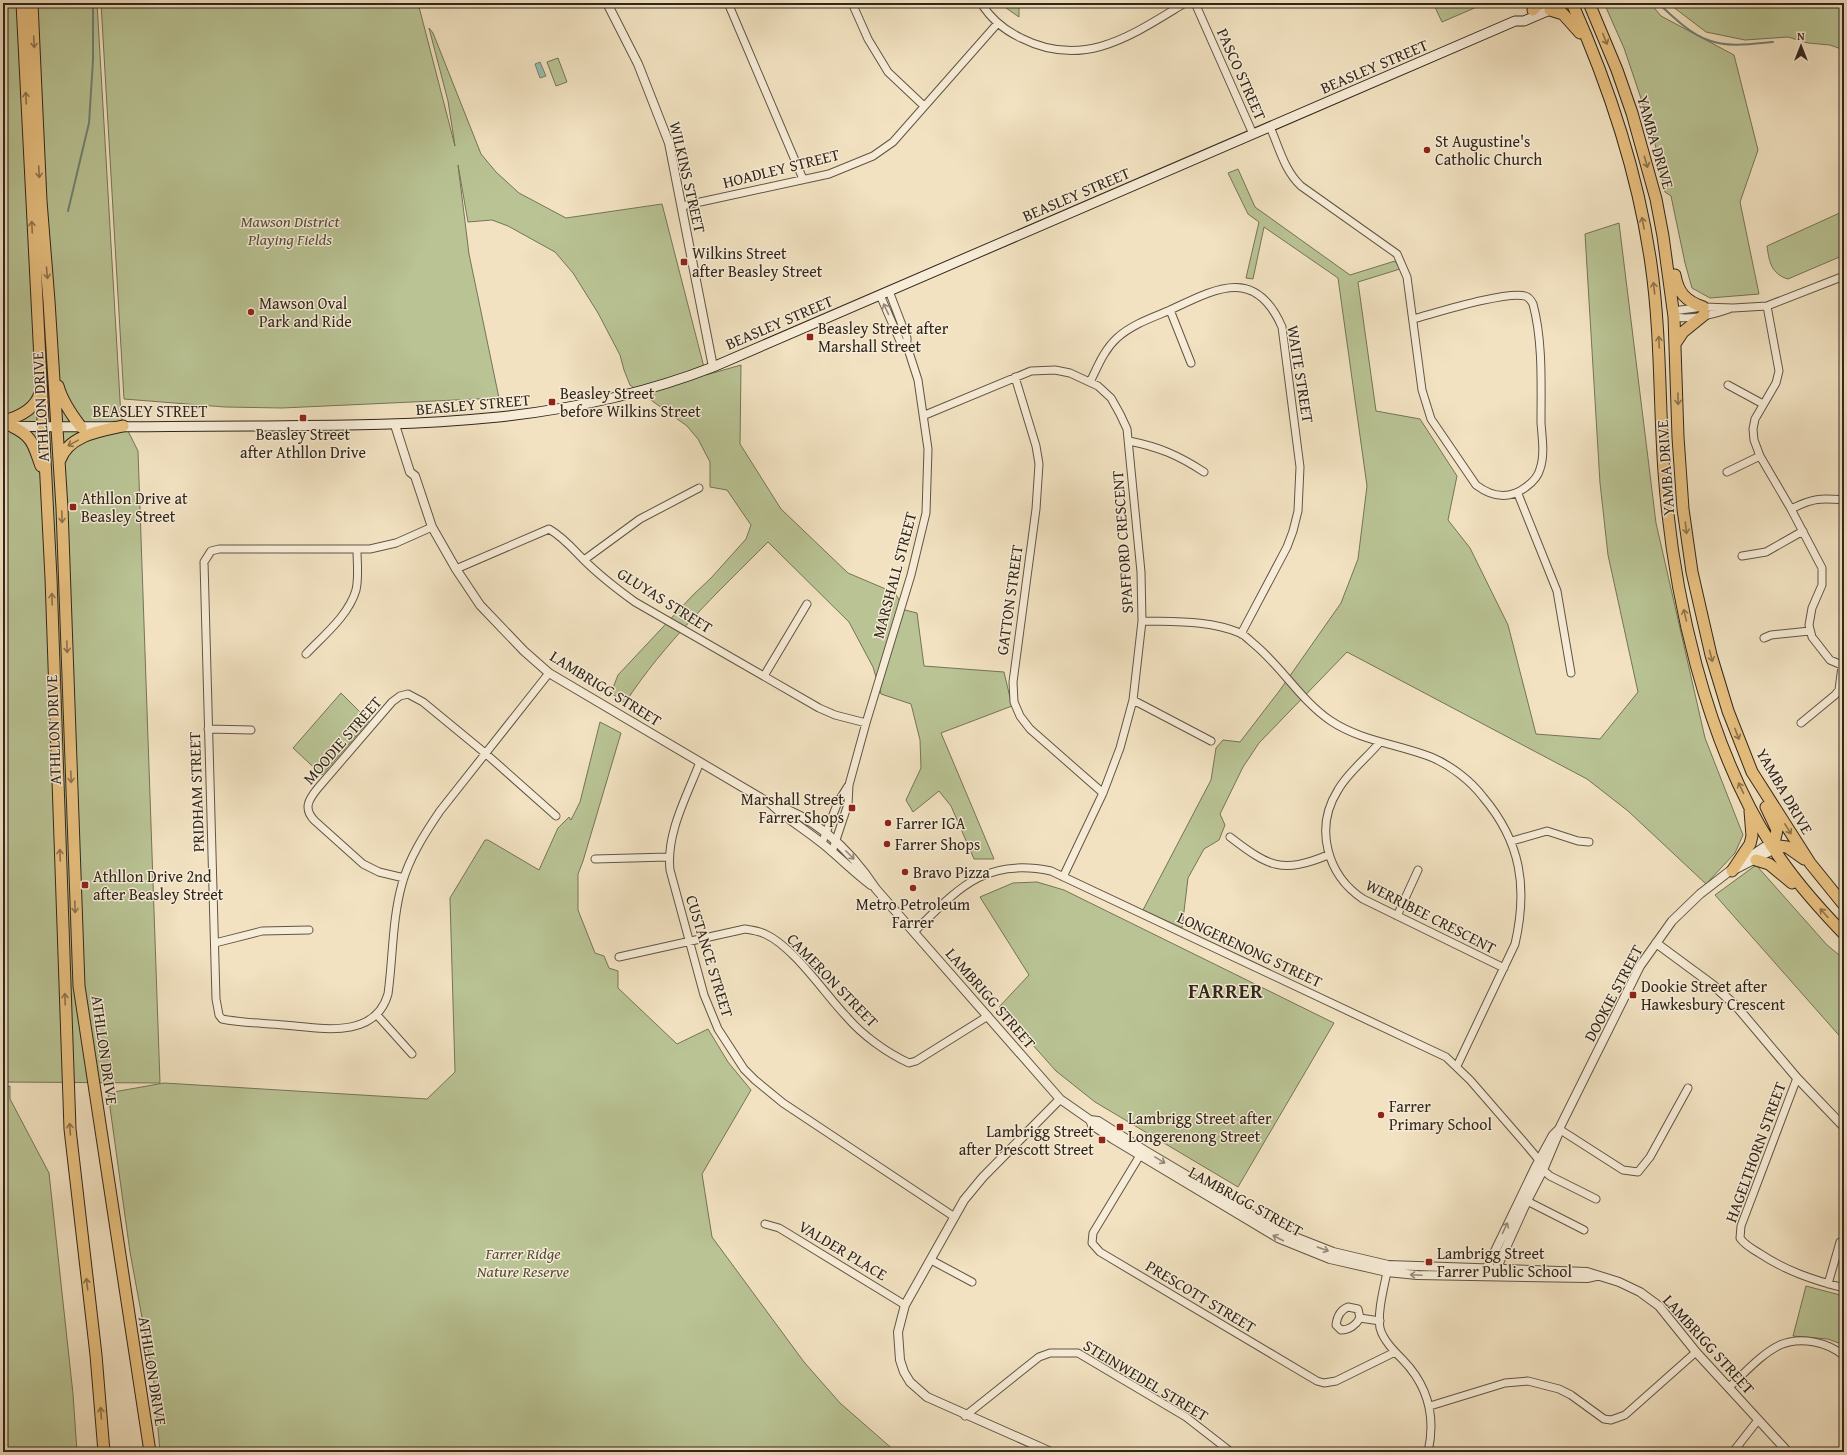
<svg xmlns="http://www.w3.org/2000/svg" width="1847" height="1455" font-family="'Gentium Book Plus',serif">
  <rect width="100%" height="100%" fill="#f2e2c1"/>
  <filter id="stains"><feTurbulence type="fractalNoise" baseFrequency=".005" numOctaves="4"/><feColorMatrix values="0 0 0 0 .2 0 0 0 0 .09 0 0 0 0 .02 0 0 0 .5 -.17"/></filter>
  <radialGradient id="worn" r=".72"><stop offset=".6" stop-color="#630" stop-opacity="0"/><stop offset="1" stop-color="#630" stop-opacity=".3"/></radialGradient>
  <path fill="#b9c394" stroke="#747458" d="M 3,3 L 97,3 L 121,417 L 138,451 L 160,1083 L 3,1082 Z
    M 101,3 L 418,3 L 455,146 L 448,101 L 429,28 L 433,33 L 481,154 L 496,172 L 519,193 L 566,218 L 662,204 L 706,375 L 741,365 L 740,444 L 781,509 L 848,573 L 895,593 L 905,610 L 917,613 L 924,666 L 1004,672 L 1012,706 L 941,733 L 994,859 L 974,859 L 951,806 L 939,791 L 913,812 L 906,800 L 921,768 L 920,740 L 911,704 L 881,694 L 873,667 L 849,622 L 768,542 C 717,593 664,643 625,703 L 611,693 L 618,675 L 693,595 L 711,578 L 746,539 L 751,525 L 727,490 L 710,487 L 710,462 L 698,439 L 687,426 L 630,385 L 624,370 L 620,355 L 598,313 L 573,273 L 555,252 L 508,226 L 492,220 L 468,222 L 458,165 L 469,254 L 499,398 L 282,408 L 225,407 L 124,399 Z
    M 999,3 L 1019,3 L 1019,17 Z
    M 1433,3 L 1486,3 L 1442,22 Z
    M 1604,3 L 1650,3 L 1661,16 L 1734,55 L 1758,150 L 1740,202 L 1759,294 L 1710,298 L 1692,288 L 1685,263 L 1671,196 L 1665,192 L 1653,134 L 1624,48 Z
    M 1668,3 L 1844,3 L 1844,50 L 1830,45 L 1808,43 L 1788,37 L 1745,40 L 1706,32 Z
    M 558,58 L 567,82 L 556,86 L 547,62 Z
    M 1238,169 L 1255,207 L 1350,275 L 1395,261 L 1400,269 L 1358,282 L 1376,411 L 1420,419 L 1457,476 L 1448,520 L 1470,548 L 1508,625 L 1536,734 L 1600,739 L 1638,692 L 1608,555 L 1600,483 L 1585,234 L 1619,223 L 1656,523 L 1705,738 L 1743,835 L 1735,853 L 1706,884 L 1628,811 L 1587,779 L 1347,652 L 1259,743 L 1243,767 L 1220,814 L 1225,825 L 1219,840 L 1204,849 L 1188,878 L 1182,928 L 1143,910 L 1211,780 L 1216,748 L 1223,740 L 1240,742 L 1280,690 L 1341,603 L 1358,559 L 1367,486 L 1338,278 L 1264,227 L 1253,279 L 1246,278 L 1259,222 L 1248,214 L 1228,173 Z
    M 1844,211 L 1844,255 L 1788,279 C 1771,274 1769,261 1767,246 Z
    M 341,693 L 369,721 L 322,775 L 293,748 Z
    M 600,722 L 621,733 L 583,861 L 578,874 L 578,910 L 595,953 L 604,956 L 609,968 L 618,971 L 618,988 L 677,1044 L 708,1029 L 728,1062 L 751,1090 L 702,1174 L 712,1237 L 804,1362 L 840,1403 L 896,1452 L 160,1452 L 154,1383 L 130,1252 L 108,1093 L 164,1083 L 427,1099 L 455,1072 L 450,898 L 485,840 L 488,840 L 539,870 L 558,828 L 569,817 L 571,820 L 580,802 Z
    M 1756,865 L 1827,945 L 1844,959 L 1844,1041 L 1715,895 Z
    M 1037,882 L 1064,890 L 1334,1023 L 1238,1187 L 1095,1102 L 1056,1071 L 999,1007 L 1029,975 L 980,897 L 1013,883 Z
    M 10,1086 L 10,1099 L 49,1173 L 73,1394 L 77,1452 L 3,1452 L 3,1088 Z
    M 1806,1286 L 1844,1296 L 1844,1345 L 1828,1339 L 1793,1336 Z"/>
  <path fill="#9bbeb2" stroke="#708176" d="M 540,62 L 546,76 L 540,78 L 535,64 Z"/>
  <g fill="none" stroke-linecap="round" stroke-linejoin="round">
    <path stroke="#708176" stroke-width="2" d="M 1658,3 C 1672,16 1690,34 1708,40 C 1728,48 1752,44 1773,42
      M 68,211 L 89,123 L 93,60 L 93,3"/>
    <g stroke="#605544" stroke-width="9">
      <path id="minor" d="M 728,3 L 803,179
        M 852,3 L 868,39 L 888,72 L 924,106
        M 981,3 C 991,19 1004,30 1021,38 C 1084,70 1132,35 1185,3
        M 1195,3 L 1253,134
        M 1270,127 C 1279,147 1284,170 1301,186 L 1397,254 L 1407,277 L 1422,390 L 1431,419 L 1476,485 C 1492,497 1509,500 1526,487 C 1533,482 1538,477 1540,469 C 1545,455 1542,437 1541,423 C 1541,385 1543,341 1533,304 C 1531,300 1529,297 1525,296 C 1505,291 1436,313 1413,319
        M 682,206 L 829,174 L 873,156 L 893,142 L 997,24
        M 880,295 L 900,341 L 907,346
        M 1767,306 L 1779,371 L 1776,383 L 1755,419 L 1753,429 L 1754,440 L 1760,456 L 1791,509 L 1822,568 L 1822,585 L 1812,608 L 1809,625 L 1812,637 L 1830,660 L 1844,666
        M 1170,310 L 1191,363
        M 1673,311 L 1703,307 L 1733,308 L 1767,306 L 1844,276
        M 1674,317 C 1692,320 1712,315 1729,309
        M 1015,377 L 1036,446 L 1039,464 L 1036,509 L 1013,682 L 1014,702 L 1020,716 L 1030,729 L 1103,793
        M 1090,382 C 1098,366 1104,350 1117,338 C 1131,325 1151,318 1168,311 C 1215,289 1255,265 1282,327 L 1300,467 L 1298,511 L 1293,531 L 1287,547 L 1241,634
        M 1728,385 L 1763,404
        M 925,415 L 1031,371 L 1055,370 L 1070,373 L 1098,386 L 1111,398 L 1120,414 L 1127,429 L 1141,572 L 1142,621 L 1133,700 L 1120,748 L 1103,793 L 1063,877
        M 1129,441 C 1159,447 1178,455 1204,472
        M 1727,472 L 1760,456
        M 1518,494 L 1557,591 L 1571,673
        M 1791,509 C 1813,498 1820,498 1844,500
        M 432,527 L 396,543 L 370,549 L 219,549 L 211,551 L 204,562 L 216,999 L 219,1015 L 222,1019 C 242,1023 263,1023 284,1025 C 320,1028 375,1040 388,994 C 393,958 392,920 402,884 C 409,858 425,833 440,811 L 549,673
        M 1742,556 L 1766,552 L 1803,531
        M 584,560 L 640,519 L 699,488
        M 456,569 L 549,529 C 563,537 573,549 584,560 C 600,576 617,589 635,602 L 819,708 L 835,715 L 866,723
        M 1142,621 C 1175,622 1209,620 1240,633 C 1245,635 1250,641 1254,644 C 1282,667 1301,701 1331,721 C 1361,741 1398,744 1431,757 C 1450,765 1470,780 1483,797 C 1521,842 1528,887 1515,944 L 1457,1066
        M 1764,638 L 1771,635 L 1810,631
        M 306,654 C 323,636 349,615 356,590 C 359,577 357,563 357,550
        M 764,676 L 807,604
        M 1133,700 L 1211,741
        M 1801,723 L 1835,695 L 1839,690 L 1842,666
        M 208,729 L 251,730
        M 1380,742 C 1367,758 1348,772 1338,790 C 1314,828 1327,875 1363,899 L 1504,968
        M 700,762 C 687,796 666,833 670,870 L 704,995 L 718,1029 L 744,1069 L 755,1080 L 783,1103 L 953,1216
        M 1230,837 C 1269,867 1282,874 1328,855
        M 1512,841 L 1547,831 L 1578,841 L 1589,842
        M 822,843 L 838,802 L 848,786
        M 832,852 L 848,804 L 849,785 L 866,723 L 911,575 L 926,513 L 928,449 L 918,380 L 907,346 L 907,338 L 889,291
        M 595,859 L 668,857
        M 404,878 L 379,872 L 363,864 L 315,821 C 303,809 308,800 318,788 L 392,702 L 400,696 L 408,694 L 423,702 L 485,753 L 556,816
        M 1397,916 L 1418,870
        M 914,932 C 958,889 984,857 1051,871 L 1446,1057 L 1470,1080 L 1523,1141 L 1539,1160 L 1543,1170 L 1550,1176 L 1596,1199
        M 215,943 L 262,931 L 309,930
        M 619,957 L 745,929 C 752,930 759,931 765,934 C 794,947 824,993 846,1016 C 862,1035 887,1053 909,1063 L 916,1061 L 988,1016
        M 377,1015 L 412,1054
        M 1797,1078 L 1741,1226 L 1740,1238 C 1744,1244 1752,1249 1759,1253 C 1786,1271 1813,1280 1844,1288
        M 1559,1129 L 1623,1170 L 1638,1172 L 1650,1157 L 1688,1088
        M 1142,1152 L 1093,1233 L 1092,1243 L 1100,1252 L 1317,1381 L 1324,1383 L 1336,1381 L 1395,1352
        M 1527,1201 L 1584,1230
        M 765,1224 L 779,1228 L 789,1234 L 905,1305
        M 931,1260 L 972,1282
        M 1388,1267 C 1385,1284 1377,1311 1380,1328 C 1383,1340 1394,1351 1403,1360 C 1428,1386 1436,1417 1428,1452
        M 1828,1284 L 1840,1242
        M 1348,1307 L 1358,1309 L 1360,1318 C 1356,1325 1349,1330 1341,1330 L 1336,1325 C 1337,1317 1340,1310 1348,1307 Z
        M 1360,1318 L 1380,1321
        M 1729,1387 C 1745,1373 1761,1354 1780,1345 C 1800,1336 1828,1342 1844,1356
        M 1430,1406 L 1505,1383 L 1528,1381 L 1559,1389 L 1571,1395 L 1604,1419 L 1611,1420 L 1625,1415 L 1696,1352
        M 965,1416 L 1039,1357 L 1050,1353 L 1078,1353 L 1186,1417 L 1231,1452
        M 1733,1452 L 1758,1420"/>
    </g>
    <g stroke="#605544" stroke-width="10">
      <path id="tertiary" d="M 607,3 L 638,64 L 669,143 L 713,367
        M 1844,126 L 1844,157
        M 395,425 L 410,472 L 415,476 L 432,527 L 456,569 L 480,605 L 524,651 L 549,673 L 771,804 C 787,819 806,830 823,844 C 839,857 854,872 871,885
        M 771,804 C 816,817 851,851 876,889 L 1060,1099 L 1090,1120 L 1098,1121 L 1144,1150 L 1282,1232 L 1333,1252 L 1388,1265 L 1587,1272 L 1619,1282 L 1640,1292 L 1659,1306 L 1696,1352 L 1788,1452
        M 1736,869 L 1769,852 L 1773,848
        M 1656,943 L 1713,985 L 1737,1007 L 1797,1078 L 1844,1127
        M 1090,1120 L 1092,1125 L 1113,1139 L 1278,1238 L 1330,1259 L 1387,1272 L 1417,1275 L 1587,1278 L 1596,1276
        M 1485,1272 L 1535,1168 L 1553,1135 L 1559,1129 L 1640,966 L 1672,921 L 1700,894 L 1740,863 L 1764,847 L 1771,845
        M 1494,1274 L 1527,1201 L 1543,1170 L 1559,1132
        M 1051,1452 L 927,1397 L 910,1382 L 904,1372 L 900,1360 L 898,1332 L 905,1305 L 964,1200 L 983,1177 L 1060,1099"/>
    </g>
    <g stroke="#30261b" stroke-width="11">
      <path id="secondary" d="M 3,426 C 86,428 169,426 252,426 C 412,425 562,426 713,367 L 1515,21 L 1524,21 L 1566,3"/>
    </g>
    <g stroke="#30261b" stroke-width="13">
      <path id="primary" d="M 22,3 L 51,578 L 70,1129 L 96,1355 L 104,1452
        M 32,3 L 41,201 L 49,301 L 62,508 L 79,986 L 150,1452
        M 1572,3 C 1609,86 1638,173 1651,264 C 1661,333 1659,402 1664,472 C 1673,594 1705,741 1772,846 C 1792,878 1817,906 1844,934
        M 1589,3 L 1617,70 L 1632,113 L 1656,199 L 1663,236 L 1674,317 L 1678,437 L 1683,509 L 1692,572 L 1711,655 L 1728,711 L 1752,772 L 1810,863 L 1844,905
        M 1533,10 L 1539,3
        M 1550,10 L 1563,14 L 1580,33
        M 1675,275 C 1678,293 1686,301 1703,307
        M 1675,344 L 1683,332 L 1704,315
        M 58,386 C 62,401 71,414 81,427
        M 3,421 C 19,417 35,410 40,393
        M 13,427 C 33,436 34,447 41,466
        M 60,460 C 69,435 100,431 123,426
        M 1766,807 L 1777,830 L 1773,848
        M 1771,845 L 1787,847 L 1804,859
        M 1756,860 L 1769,864 L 1792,883
        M 1732,871 L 1750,844 L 1752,836 L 1750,811"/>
    </g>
    <use href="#minor" stroke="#f7ecd7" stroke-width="7"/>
    <use href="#tertiary" stroke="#f7ecd7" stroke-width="8"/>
    <use href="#secondary" stroke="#f7ecd7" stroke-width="9"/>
    <use href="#primary" stroke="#e9c180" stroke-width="11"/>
  </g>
  <defs><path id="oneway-shaft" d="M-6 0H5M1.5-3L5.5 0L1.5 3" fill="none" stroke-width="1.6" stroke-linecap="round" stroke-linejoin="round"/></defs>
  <g stroke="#8c744e">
    <use href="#oneway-shaft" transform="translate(1605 39) rotate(68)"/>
    <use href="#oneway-shaft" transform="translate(34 42) rotate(87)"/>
    <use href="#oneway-shaft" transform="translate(26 98) rotate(-93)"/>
    <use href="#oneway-shaft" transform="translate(1646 162) rotate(74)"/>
    <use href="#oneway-shaft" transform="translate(39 172) rotate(87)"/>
    <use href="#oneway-shaft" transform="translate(1643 223) rotate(-101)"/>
    <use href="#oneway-shaft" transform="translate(32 227) rotate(-93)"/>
    <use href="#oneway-shaft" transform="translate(47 273) rotate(85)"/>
    <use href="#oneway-shaft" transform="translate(1654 288) rotate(-97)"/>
    <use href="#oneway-shaft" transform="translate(1659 342) rotate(-93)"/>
    <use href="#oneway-shaft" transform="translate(1678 399) rotate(89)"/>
    <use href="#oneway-shaft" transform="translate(73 443) rotate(151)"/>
    <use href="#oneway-shaft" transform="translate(62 517) rotate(88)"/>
    <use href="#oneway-shaft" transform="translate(1686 528) rotate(83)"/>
    <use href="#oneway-shaft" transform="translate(52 599) rotate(-92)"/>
    <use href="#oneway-shaft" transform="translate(1685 615) rotate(-103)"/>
    <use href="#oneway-shaft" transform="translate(67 647) rotate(88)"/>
    <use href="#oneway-shaft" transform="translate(1711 656) rotate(75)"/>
    <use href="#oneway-shaft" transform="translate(1737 734) rotate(69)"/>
    <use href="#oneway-shaft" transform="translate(71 777) rotate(88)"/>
    <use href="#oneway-shaft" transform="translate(1741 788) rotate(-115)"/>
    <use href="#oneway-shaft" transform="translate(1788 829) rotate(58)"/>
    <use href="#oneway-shaft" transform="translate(60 855) rotate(-92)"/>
    <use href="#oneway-shaft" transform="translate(75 907) rotate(88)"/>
    <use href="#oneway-shaft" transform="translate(1824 913) rotate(-132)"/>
    <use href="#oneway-shaft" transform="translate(65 999) rotate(-92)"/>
    <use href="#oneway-shaft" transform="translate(70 1129) rotate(-94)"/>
    <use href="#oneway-shaft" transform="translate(87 1284) rotate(-97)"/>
    <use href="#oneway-shaft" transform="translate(101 1413) rotate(-94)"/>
  </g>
  <g stroke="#948979">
    <use href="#oneway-shaft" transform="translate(886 309) rotate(-115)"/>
    <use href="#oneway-shaft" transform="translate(850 855) rotate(45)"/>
    <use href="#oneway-shaft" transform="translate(1160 1160) rotate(31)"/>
    <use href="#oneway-shaft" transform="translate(1505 1228) rotate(-65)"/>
    <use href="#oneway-shaft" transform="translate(1278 1238) rotate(-153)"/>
    <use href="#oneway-shaft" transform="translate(1323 1249) rotate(20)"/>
    <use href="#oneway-shaft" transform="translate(1416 1275) rotate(-177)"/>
  </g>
  <g fill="#8f2418" stroke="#f7ecd7" stroke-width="1.5">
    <circle cx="1427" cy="150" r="4"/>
    <rect x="680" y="258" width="8" height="8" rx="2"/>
    <circle cx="251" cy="312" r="4"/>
    <rect x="806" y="333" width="8" height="8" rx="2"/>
    <rect x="548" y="398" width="8" height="8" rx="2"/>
    <rect x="299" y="414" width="8" height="8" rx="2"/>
    <rect x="69" y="503" width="8" height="8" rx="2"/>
    <rect x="848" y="804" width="8" height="8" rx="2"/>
    <circle cx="888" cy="823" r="4"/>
    <circle cx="887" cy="844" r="4"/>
    <circle cx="905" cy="872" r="4"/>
    <rect x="81" y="881" width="8" height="8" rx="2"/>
    <circle cx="913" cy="888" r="4"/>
    <rect x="1629" y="991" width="8" height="8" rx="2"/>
    <circle cx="1381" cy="1115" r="4"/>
    <rect x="1116" y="1123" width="8" height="8" rx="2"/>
    <rect x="1098" y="1136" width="8" height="8" rx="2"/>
    <rect x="1425" y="1258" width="8" height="8" rx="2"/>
  </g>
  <g text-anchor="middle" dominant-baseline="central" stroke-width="3" stroke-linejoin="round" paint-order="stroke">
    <g font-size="16" fill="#30261b" stroke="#f7ecd7">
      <text transform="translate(1374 66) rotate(-23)">BEASLEY STREET</text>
      <text transform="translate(1242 74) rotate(66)">PASCO STREET</text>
      <text transform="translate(1656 142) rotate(74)">YAMBA DRIVE</text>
      <text transform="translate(781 168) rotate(-14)">HOADLEY STREET</text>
      <text transform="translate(688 177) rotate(77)">WILKINS STREET</text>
      <text transform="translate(1076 194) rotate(-23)">BEASLEY STREET</text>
      <text transform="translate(779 322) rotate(-23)">BEASLEY STREET</text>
      <text transform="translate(1301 374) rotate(81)">WAITE STREET</text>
      <text transform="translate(473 404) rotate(-5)">BEASLEY STREET</text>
      <text transform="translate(40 407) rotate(-93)">ATHLLON DRIVE</text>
      <text x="150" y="411">BEASLEY STREET</text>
      <text transform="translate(1665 468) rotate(-94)">YAMBA DRIVE</text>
      <text transform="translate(1122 542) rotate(-94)">SPAFFORD CRESCENT</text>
      <text transform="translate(894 575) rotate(-75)">MARSHALL STREET</text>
      <text transform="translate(665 600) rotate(32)">GLUYAS STREET</text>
      <text transform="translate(1009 600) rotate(-82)">GATTON STREET</text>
      <text transform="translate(606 688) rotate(32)">LAMBRIGG STREET</text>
      <text transform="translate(53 730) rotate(-92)">ATHLLON DRIVE</text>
      <text transform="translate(342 740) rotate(-49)">MOODIE STREET</text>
      <text transform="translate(1785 791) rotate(60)">YAMBA DRIVE</text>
      <text transform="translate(196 792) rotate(-92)">PRIDHAM STREET</text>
      <text transform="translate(1431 916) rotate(27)">WERRIBEE CRESCENT</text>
      <text transform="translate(1250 949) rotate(25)">LONGERENONG STREET</text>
      <text transform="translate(710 956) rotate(73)">CUSTANCE STREET</text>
      <text transform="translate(833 980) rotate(46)">CAMERON STREET</text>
      <text transform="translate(1613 993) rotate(-62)">DOOKIE STREET</text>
      <text transform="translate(991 998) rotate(49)">LAMBRIGG STREET</text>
      <text transform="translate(105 1050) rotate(82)">ATHLLON DRIVE</text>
      <text transform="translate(1755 1152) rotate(-70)">HAGELTHORN STREET</text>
      <text transform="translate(1246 1201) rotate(29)">LAMBRIGG STREET</text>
      <text transform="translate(843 1250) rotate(31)">VALDER PLACE</text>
      <text transform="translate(1201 1296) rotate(31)">PRESCOTT STREET</text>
      <text transform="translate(1709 1344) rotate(48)">LAMBRIGG STREET</text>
      <text transform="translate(153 1371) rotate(81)">ATHLLON DRIVE</text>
      <text transform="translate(1146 1380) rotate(31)">STEINWEDEL STREET</text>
    </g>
    <g font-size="16" fill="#30261b" stroke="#f7ecd7" text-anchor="start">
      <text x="1435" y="141">St Augustine's<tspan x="1435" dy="18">Catholic Church</tspan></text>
      <text x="692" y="253">Wilkins Street<tspan x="692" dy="18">after Beasley Street</tspan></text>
      <text x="259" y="303">Mawson Oval<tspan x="259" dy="18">Park and Ride</tspan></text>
      <text x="818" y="328">Beasley Street after<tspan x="818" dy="18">Marshall Street</tspan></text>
      <text x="560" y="393">Beasley Street<tspan x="560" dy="18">before Wilkins Street</tspan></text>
      <text x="303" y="434" text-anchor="middle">Beasley Street<tspan x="303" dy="18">after Athllon Drive</tspan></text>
      <text x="81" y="498">Athllon Drive at<tspan x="81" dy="18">Beasley Street</tspan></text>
      <text x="844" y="799" text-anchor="end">Marshall Street<tspan x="844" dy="18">Farrer Shops</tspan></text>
      <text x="896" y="823">Farrer IGA</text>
      <text x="895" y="844">Farrer Shops</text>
      <text x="913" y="872">Bravo Pizza</text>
      <text x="93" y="876">Athllon Drive 2nd<tspan x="93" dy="18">after Beasley Street</tspan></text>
      <text x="913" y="904" text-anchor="middle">Metro Petroleum<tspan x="913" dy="18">Farrer</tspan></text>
      <text x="1641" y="986">Dookie Street after<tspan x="1641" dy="18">Hawkesbury Crescent</tspan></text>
      <text x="1389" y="1106">Farrer<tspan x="1389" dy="18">Primary School</tspan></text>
      <text x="1128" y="1118">Lambrigg Street after<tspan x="1128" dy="18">Longerenong Street</tspan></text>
      <text x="1094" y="1131" text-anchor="end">Lambrigg Street<tspan x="1094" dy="18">after Prescott Street</tspan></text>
      <text x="1437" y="1253">Lambrigg Street<tspan x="1437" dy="18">Farrer Public School</tspan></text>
    </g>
    <g font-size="16" font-style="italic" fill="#524d39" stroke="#f7ecd7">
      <text x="290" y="221">Mawson District<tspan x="290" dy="18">Playing Fields</tspan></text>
      <text x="523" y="1253">Farrer Ridge<tspan x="523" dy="18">Nature Reserve</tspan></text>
    </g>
    <g font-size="20" font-weight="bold" letter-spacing="1" fill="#30261b" stroke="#f7ecd7">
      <text x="1226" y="990">FARRER</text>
    </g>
  </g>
  <rect width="1847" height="1455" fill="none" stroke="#f2e2c1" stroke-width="16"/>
  <rect x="4" y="4" width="1839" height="1447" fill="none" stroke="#30261b" stroke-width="2"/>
  <rect x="8" y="8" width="1831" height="1439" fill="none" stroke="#30261b"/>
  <g transform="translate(1801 46)" stroke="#f7ecd7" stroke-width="3" paint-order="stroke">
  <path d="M0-3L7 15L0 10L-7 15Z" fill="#30261b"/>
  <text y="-6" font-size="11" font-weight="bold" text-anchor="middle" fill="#30261b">N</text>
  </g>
  <rect width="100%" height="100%" filter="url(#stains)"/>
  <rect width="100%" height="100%" fill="url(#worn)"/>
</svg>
